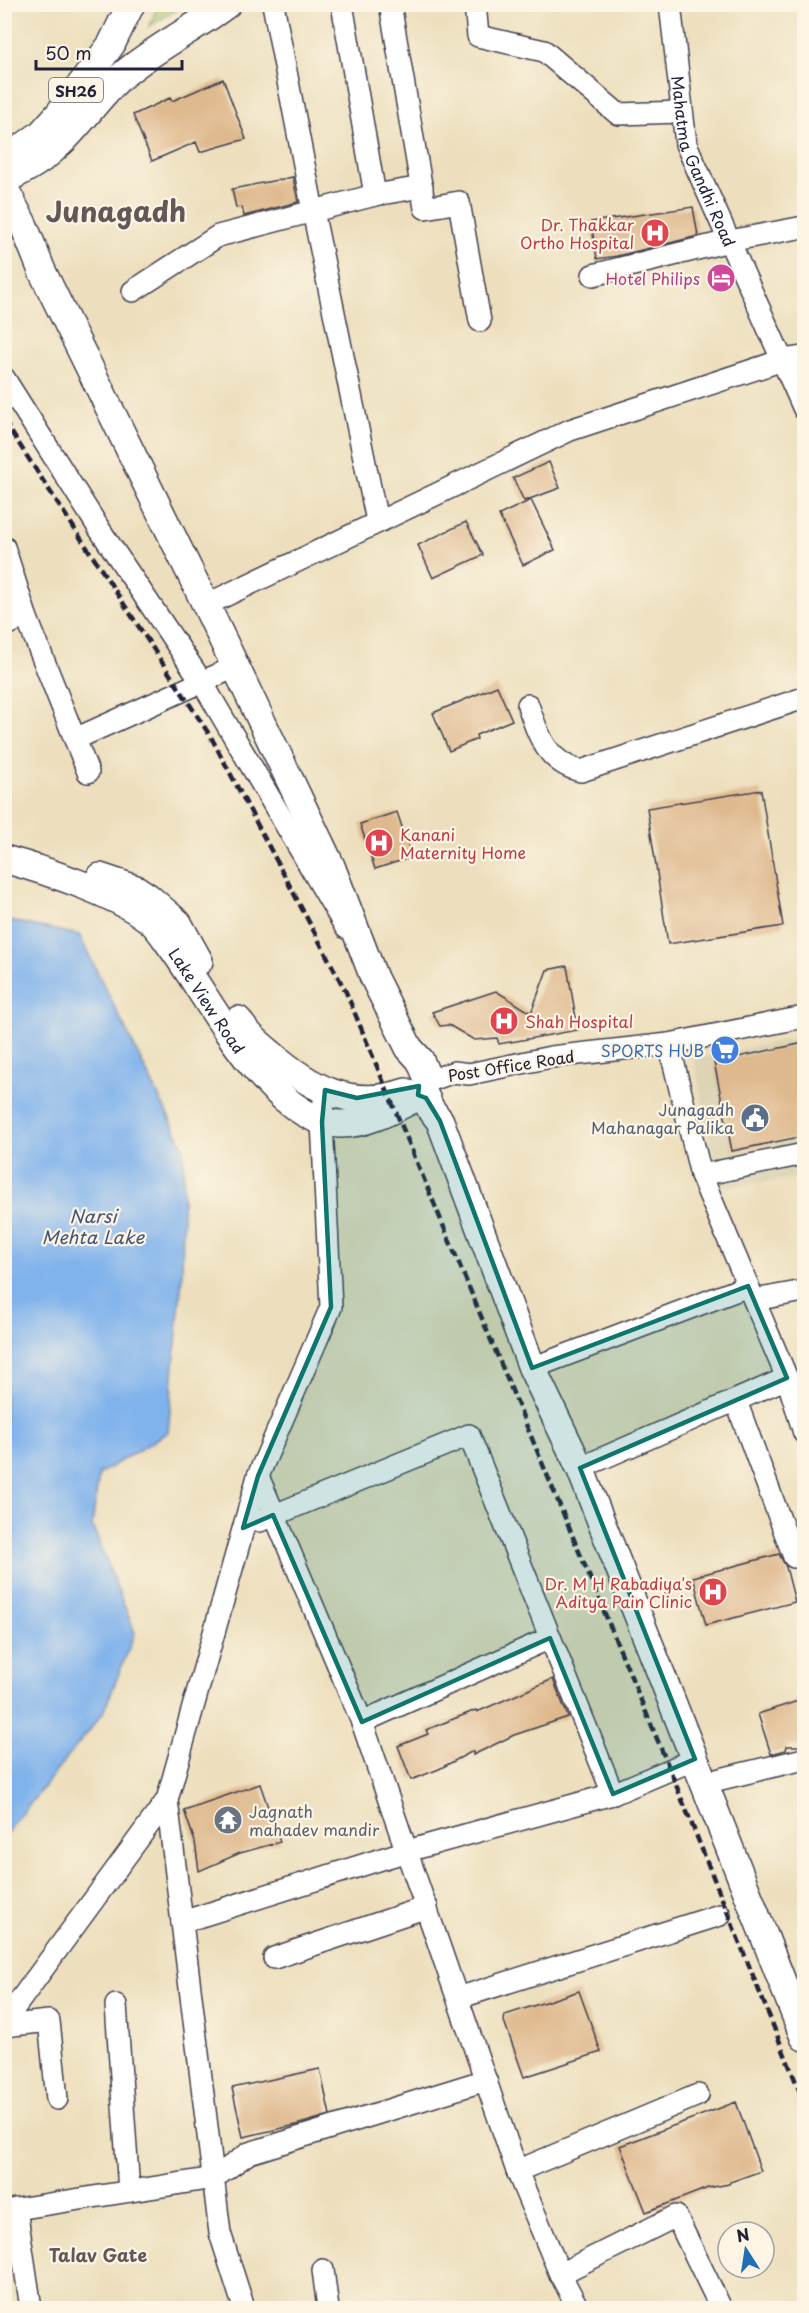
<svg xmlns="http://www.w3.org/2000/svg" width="809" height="2313" font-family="'Playpen Sans',sans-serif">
  <rect width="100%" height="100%" fill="#fcf5e5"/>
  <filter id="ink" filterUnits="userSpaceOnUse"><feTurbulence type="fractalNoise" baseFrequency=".0167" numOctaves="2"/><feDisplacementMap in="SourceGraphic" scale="12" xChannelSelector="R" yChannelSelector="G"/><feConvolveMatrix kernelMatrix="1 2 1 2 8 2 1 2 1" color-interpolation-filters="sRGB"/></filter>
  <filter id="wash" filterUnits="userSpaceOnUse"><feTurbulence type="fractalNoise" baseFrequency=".008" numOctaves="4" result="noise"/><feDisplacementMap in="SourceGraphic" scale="24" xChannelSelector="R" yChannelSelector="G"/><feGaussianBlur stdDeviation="1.35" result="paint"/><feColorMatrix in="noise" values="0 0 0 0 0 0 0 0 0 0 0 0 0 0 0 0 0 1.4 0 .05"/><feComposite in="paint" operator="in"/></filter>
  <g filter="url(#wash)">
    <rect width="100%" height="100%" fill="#eddfbd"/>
    <path fill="#dcd4b5" d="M 804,1036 L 804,1177 L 719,1188 L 694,1059 Z"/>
    <path fill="#a7c56d" stroke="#647454" stroke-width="1.5" d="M 158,5 L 158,4 L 185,5 L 149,26 Z"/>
    <path fill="#80b2ec" stroke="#516a94" stroke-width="1.5" d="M 5,920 L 79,935 L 184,1148 L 182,1276 L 168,1432 L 99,1474 L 92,1525 L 135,1633 L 103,1713 L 5,1835 Z"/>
    <g id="blocks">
      <path fill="#dfb98e" d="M 223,79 L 246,139 L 200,152 L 196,142 L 152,161 L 133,115 L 170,98 L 172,101 Z
        M 293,177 L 298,202 L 244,216 L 242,207 L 236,208 L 232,189 Z
        M 693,207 L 698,236 L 617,256 L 597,259 L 591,222 Z
        M 549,462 L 560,488 L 524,501 L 513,478 Z
        M 531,500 L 555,550 L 523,565 L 499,515 Z
        M 466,522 L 483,555 L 433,578 L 418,545 Z
        M 497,686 L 512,720 L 476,735 L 477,739 L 449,751 L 433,713 Z
        M 761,790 L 783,926 L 668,944 L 647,808 Z
        M 397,812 L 412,857 L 375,869 L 360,824 Z
        M 567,966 L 578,1030 L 499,1044 L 497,1038 L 474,1040 L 449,1025 L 440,1026 L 432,1012 L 496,991 L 531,1013 L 547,970 Z
        M 804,1043 L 804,1136 L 732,1151 L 714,1062 Z
        M 779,1554 L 786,1567 L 795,1602 L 706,1625 L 693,1577 Z
        M 553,1679 L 568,1717 L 514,1735 L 473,1755 L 473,1751 L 439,1769 L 411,1780 L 398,1746 L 428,1734 L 426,1730 L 476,1710 L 477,1712 Z
        M 804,1699 L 804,1741 L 802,1741 L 802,1746 L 787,1746 L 786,1750 L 771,1754 L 758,1714 Z
        M 260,1784 L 280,1842 L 240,1853 L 199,1871 L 195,1842 L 184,1810 Z
        M 579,1991 L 601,2052 L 524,2077 L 504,2021 L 505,2015 Z
        M 320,2069 L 330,2115 L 296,2125 L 243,2137 L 232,2088 Z
        M 736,2102 L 761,2171 L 730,2182 L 729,2184 L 708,2188 L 646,2212 L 620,2146 Z"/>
    </g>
  </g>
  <g filter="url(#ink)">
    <use href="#blocks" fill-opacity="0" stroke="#403e4e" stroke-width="1.5"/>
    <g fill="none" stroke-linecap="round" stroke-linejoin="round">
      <g stroke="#403e4e" stroke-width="24">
        <g id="minor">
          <path d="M 273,4 L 313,211 L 377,521"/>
          <path d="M 342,4 L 375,195"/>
          <path d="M 390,4 L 425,208 L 459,202 L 480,321"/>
          <path d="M 475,4 L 478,36 L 544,51 L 618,114 L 682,112"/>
          <path id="s1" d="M 670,4 L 686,144 L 804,409"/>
          <path d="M 593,275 L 729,241 L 804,227"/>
          <path d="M 133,291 L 218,236 L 375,195 L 422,187"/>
          <path d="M 4,378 L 100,530 L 202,682 L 346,928"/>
          <path d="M 4,547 L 26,616 L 4,626"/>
          <path d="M 206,605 L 570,430 L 783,360 L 804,357"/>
          <path d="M 26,616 L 88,772"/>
          <path d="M 528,705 C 538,735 547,763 581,771 L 804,698"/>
          <path d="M 75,739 L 235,667"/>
          <path d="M 669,1044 L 701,1175 L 787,1378 L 804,1433"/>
          <path d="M 432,1080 L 454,1072 L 469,1074 L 551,1057 L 669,1044 L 804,1017"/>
          <path d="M 701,1175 L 804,1154"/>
          <path d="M 754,1300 L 804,1291"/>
          <path d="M 532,1368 L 748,1286"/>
          <path d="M 736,1401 L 794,1557"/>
          <path d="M 580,1468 L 787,1378"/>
          <path d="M 258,1476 L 362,1722 L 517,2171 L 560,2274 L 578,2308"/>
          <path d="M 260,1521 L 469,1435 L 613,1794"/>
          <path d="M 362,1722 L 550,1638"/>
          <path d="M 704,1783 L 804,1759"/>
          <path d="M 167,1800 L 220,2233 L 244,2308"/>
          <path d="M 182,1922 L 407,1851 L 613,1794 L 695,1759"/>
          <path d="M 274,1958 L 427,1907"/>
          <path d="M 458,1998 L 720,1915"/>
          <path d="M 116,2005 L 129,2191"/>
          <path d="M 4,2022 L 167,1800 L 258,1476 L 331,1307 L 322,1122 L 325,1090"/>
          <path d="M 4,2026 L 49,2021 L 57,2099"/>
          <path d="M 517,2171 L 698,2095"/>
          <path d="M 16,2209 L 31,2308"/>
          <path d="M 4,2211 L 214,2178 L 249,2153 L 486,2080"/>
          <path d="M 323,2270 L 328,2308"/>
          <path d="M 560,2274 L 676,2216 L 721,2308"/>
        </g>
      </g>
      <g stroke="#403e4e" stroke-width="30">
        <g id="major">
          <path d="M 4,161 L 41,134 L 58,115 L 111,45 L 131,4"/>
          <path d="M 4,180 C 24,171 42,161 58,145 C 82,124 99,94 124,74 C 156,47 194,29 227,4"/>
          <path d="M 4,187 L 24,226 L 42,271 L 206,605 L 331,866 L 374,978 L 409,1048 L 420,1060 L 428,1079"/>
          <path id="s2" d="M 4,859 C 44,870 125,896 154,924 C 161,931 167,941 173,949 C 210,1000 271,1122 340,1124 C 368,1125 397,1107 421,1095"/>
          <path d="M 100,877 L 136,889 L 148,897 L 178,923 L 199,961"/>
          <path d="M 238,1020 C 247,1034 258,1043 270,1053 C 310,1088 351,1111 406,1092"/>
          <path d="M 426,1098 L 430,1108 L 440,1121 L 532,1368 L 580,1468 L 804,2037"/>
        </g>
      </g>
      <use href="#minor" stroke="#fff" stroke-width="21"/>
      <use href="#major" stroke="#fff" stroke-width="27"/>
      <path stroke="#22223b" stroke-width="4.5" stroke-dasharray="9 4.5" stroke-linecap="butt" d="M 4,421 L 211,737 L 346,992 L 670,1770 L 804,2102"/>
    </g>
  </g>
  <path fill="#0f766e" fill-opacity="0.2" stroke="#0f766e" stroke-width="4.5" stroke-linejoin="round" d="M 419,1086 L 418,1095 L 426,1098 L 440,1121 L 532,1368 L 748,1286 L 787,1378 L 580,1468 L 695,1759 L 613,1794 L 550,1638 L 362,1722 L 273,1515 L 243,1528 L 258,1476 L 331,1307 L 322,1122 L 325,1090 L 357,1098 Z"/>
  <defs>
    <g id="hospital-disc" transform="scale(1.5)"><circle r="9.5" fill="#e0444e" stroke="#fcf5e5"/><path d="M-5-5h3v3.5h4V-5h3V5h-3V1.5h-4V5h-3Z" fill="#fff"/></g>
    <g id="hotel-disc" transform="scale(1.5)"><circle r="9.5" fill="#d1479c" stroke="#fcf5e5"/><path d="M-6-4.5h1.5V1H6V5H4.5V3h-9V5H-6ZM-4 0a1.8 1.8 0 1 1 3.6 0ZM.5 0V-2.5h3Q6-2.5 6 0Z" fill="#fff"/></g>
    <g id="supermarket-disc" transform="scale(1.5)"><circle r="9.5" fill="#3f7fe0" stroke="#fcf5e5"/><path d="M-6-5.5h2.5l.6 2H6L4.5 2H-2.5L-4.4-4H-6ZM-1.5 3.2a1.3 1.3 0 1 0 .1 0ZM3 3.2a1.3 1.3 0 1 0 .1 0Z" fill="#fff"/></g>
    <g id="civic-disc" transform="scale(1.5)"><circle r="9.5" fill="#5c6f8a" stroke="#fcf5e5"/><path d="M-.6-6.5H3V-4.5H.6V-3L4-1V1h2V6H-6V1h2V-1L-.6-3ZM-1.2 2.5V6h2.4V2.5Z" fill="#fff"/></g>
    <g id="temple-disc" transform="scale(1.5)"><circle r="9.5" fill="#6b7280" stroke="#fcf5e5"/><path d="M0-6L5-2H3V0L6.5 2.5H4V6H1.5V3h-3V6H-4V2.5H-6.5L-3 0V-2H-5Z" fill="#fff"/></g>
  </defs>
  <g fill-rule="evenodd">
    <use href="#hospital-disc" x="655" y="233"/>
    <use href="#hotel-disc" x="721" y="278"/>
    <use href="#hospital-disc" x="379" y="843"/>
    <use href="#hospital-disc" x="504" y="1021"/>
    <use href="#supermarket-disc" x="725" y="1050"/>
    <use href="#civic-disc" x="755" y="1118"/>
    <use href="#hospital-disc" x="713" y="1592"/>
    <use href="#temple-disc" x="228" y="1820"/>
  </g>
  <g text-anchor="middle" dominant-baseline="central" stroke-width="4.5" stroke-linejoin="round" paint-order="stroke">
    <rect fill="#fcf5e5" stroke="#63616e" stroke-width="1.5" x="49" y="78" width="54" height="24" rx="4.5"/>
    <g font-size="15" font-weight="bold" fill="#22223b">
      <text x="76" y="90">SH26</text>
    </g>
    <g font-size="16" fill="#22223b" stroke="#fcf5e5">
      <text stroke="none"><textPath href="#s1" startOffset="162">Mahatma Gandhi Road</textPath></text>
      <text stroke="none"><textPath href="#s2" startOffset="258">Lake View Road</textPath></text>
      <text transform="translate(511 1065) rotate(-9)">Post Office Road</text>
    </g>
    <g font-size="16" fill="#be3a42" stroke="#fcf5e5" text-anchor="end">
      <text x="634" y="224">Dr. Thakkar<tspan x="634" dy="18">Ortho Hospital</tspan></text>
      <text x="400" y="834" text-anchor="start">Kanani<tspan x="400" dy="18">Maternity Home</tspan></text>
      <text x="525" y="1021" text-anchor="start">Shah Hospital</text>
      <text x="692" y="1583">Dr. M H Rabadiya's<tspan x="692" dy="18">Aditya Pain Clinic</tspan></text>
    </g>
    <g font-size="16" fill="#b23c85" stroke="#fcf5e5" text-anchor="end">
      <text x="700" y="278">Hotel Philips</text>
    </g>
    <g font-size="16" fill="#366cbe" stroke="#fcf5e5" text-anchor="end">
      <text x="704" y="1050">SPORTS HUB</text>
    </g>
    <g font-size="16" fill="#4e5e75" stroke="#fcf5e5" text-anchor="end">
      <text x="734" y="1109">Junagadh<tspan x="734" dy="18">Mahanagar Palika</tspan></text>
    </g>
    <g font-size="16" fill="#5b616d" stroke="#fcf5e5" text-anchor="start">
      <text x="249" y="1811">Jagnath<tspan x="249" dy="18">mahadev mandir</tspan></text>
    </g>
    <g font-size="18" font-style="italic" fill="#435479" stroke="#fcf5e5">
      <text x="93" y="1215">Narsi<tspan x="93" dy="21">Mehta Lake</tspan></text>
    </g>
    <g font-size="18" font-weight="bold" fill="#645758" stroke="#fcf5e5">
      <text x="98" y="2254">Talav Gate</text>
    </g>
    <g font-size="28" font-weight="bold" fill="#645758" stroke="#fcf5e5">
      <text x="116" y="210">Junagadh</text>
    </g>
  </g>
  <rect width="809" height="2313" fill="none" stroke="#fcf5e5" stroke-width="24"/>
  <g transform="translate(746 2250) rotate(348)"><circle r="28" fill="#fcf5e5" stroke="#a5a1a1" stroke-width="1.5"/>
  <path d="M0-4.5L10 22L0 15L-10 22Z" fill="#1f6fb2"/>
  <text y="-9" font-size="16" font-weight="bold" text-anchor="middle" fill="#22223b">N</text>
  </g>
  <path d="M36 60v9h146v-9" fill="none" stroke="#22223b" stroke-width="3"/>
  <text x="45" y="60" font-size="18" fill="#22223b" stroke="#fcf5e5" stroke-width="4.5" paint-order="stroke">50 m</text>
</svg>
